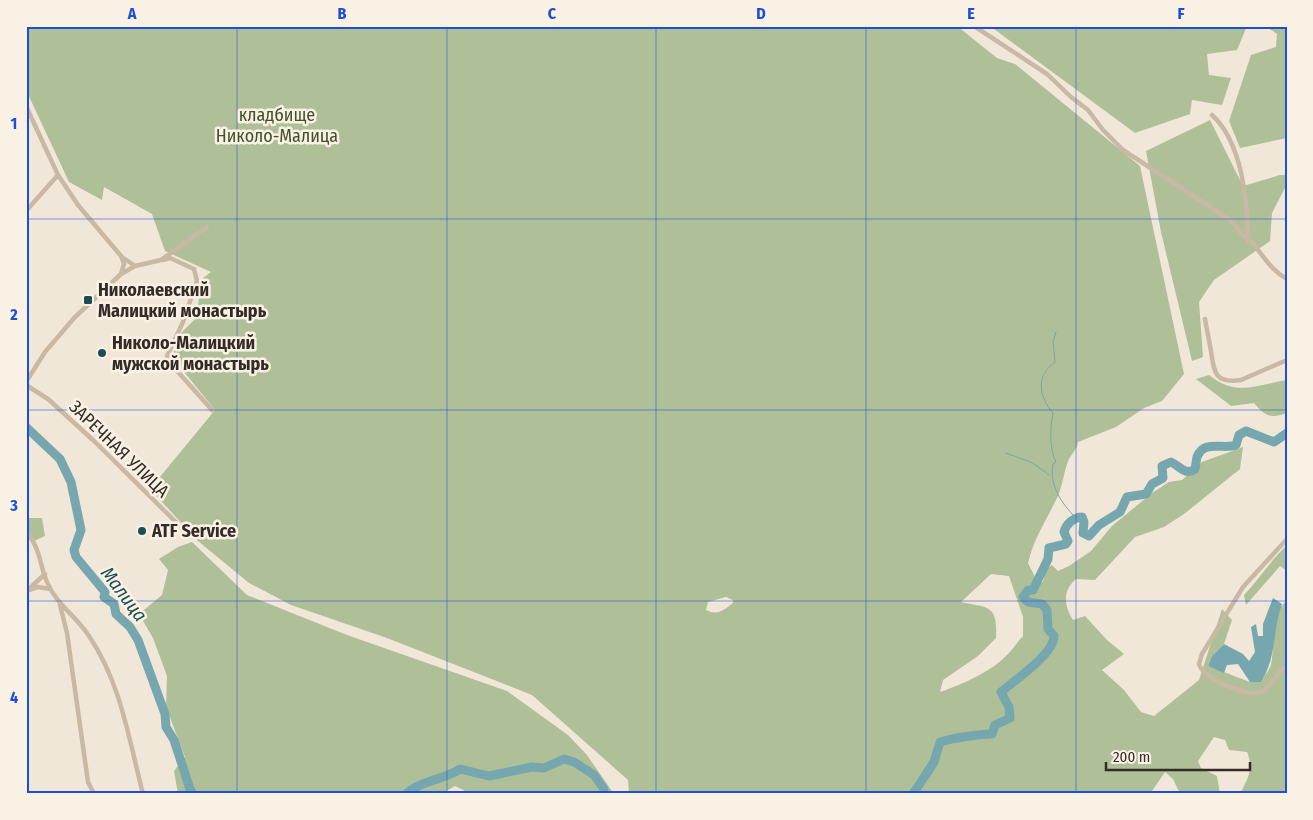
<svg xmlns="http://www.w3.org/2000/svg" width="1313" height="820" font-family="'Fira Sans Condensed',sans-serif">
  <rect width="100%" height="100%" fill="#f1e7d8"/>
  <path fill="#afc098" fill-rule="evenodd" d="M 26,26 L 957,26 L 997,58 L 1015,64 L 1140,166 L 1184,374 L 1162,401 L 1144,408 L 1116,427 L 1078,442 C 1077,449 1073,452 1069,459 C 1064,470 1063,484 1058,496 C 1047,519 1034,538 1028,563 L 1037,581 L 1043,582 L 1046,569 L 1052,565 L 1058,571 L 1069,566 L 1091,551 L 1112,526 L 1152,493 L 1169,482 L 1182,480 L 1202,462 L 1243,447 L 1240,469 L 1184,514 L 1164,527 L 1135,537 L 1095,580 L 1076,579 C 1062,591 1064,606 1073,620 L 1085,616 L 1107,640 L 1124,654 L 1102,670 L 1124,690 L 1141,712 L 1154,716 L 1199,680 L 1222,609 L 1232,620 L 1224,644 L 1212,656 L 1208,666 L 1250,682 L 1261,682 C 1264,676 1269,671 1271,665 C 1275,647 1270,612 1287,601 L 1287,794 L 1240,794 C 1248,778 1254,769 1247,752 L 1229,750 L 1225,740 L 1214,737 L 1198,761 L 1201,768 L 1217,776 L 1220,794 L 1180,794 L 1173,779 L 1165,772 L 1150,794 L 629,794 L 628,780 L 532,695 L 387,638 L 291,605 L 249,583 L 198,541 L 150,489 L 215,410 L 172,357 L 180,334 L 196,318 L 202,279 L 211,272 L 165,251 L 152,214 L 104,187 L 102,200 L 69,182 L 26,90 ZM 991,574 L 1009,576 L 1023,617 L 1023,636 C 1018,641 1014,648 1008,654 C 991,672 963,684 940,692 L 943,680 L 978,656 L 996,638 C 998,604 988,608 961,602 ZM 726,597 L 733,600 L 733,603 C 724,610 717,616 706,610 L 708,602 Z
    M 990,26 L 1247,26 L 1237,50 L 1207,54 L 1209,75 L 1231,78 L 1222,105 L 1192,100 L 1190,114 L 1135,133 Z
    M 1265,26 L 1287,26 L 1287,138 L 1240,148 L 1229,121 L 1251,55 L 1276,47 L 1277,34 Z
    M 1210,120 L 1243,186 L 1280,175 L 1287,175 L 1287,184 L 1272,213 L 1270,241 L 1214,280 L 1199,302 L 1203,357 L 1192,361 L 1161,232 L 1146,151 Z
    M 1209,375 C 1236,397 1256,385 1287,380 L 1287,413 C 1270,419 1265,416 1254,403 L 1231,406 L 1196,379 Z
    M 26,518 L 42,518 L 45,536 L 34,541 L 26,530 Z
    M 192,542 L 247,595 L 347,635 L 507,691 L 568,735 L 587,755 L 614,794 L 471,794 L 455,786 L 441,794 L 178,794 L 174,771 L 185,757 L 166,707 L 167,676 L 153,638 L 139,614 L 162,595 L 168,570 L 159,559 L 178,547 Z
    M 1287,545 L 1287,571 L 1280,566 L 1246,605 L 1244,595 C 1259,579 1271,560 1287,545 Z"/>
  <path fill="#77a7ae" d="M 1273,598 L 1282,604 C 1272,632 1277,657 1261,682 L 1250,682 L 1238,664 L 1227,665 L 1224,673 L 1208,666 L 1212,656 L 1224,644 L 1243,654 L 1249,661 L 1255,652 L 1251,627 L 1256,624 L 1258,636 L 1263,636 L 1263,624 Z"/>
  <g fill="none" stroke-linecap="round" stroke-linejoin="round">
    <path stroke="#77a7ae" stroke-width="1" d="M 1056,332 L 1053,341 L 1055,362 C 1035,376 1039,397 1053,413 C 1050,429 1049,448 1056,462 L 1053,464 C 1049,485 1061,503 1076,518
      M 1006,453 L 1033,463 L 1049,475
      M 1268,794 L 1287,791"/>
    <path stroke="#77a7ae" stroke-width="9" d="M 26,427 L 60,459 L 71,482 L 81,530 L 74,550 L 76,557 L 105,592 L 104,597 L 114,604 L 116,614 L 130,627 L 138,640 L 165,714 L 166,727 L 174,740 L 190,789 L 193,794
      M 406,794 C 421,780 444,780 460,769 L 489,776 L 532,767 L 544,768 L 564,759 L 574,762 L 594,775 L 604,789 L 604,794
      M 913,794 L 934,762 L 940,742 C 953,738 979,734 992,734 L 995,725 L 1010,718 L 1009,707 L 1001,692 C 1015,680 1054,654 1054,636 L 1048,629 L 1047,610 L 1042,604 L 1028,602 L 1023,597 L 1028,590 L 1033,590 L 1048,559 L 1049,548 L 1066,544 L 1068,541 L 1064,532 C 1066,524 1074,517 1082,517 L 1084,522 L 1083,533 L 1089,536 L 1099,525 L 1120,512 L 1127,497 L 1146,494 L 1152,484 L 1163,478 L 1162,466 L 1171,462 C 1180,466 1185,476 1195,469 C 1196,465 1196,461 1197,457 C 1204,439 1223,450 1236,445 L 1239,435 L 1246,431 L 1274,442 L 1287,433"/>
    <path stroke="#c9b8a4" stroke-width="4.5" d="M 974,26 L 1047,74 L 1071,97 L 1088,110 L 1103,130 L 1123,150 L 1233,222 C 1239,234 1245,236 1254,245 C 1265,258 1271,270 1287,279
      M 26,106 L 58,175 L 78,205 L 121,256 L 124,264 L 121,274
      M 1212,115 C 1242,142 1248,202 1248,241
      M 26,211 L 58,175
      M 122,257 L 135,266
      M 163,260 L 170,258 L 194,269 L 197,281 L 183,322 L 167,356 L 170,363 L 212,410
      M 1205,319 C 1207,330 1209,340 1211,351 C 1214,371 1214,384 1241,380 L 1287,360
      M 26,382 L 45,352 L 75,317 L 121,274 L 135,266 L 161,260 L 207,227
      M 26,385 L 48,399 L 94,441 L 190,536
      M 26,533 C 40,545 40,567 47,582 C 56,604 76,616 89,636 C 121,683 129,740 143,794
      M 1287,539 L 1243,587 L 1202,654 L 1199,664 C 1202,678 1248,698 1261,692 C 1269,689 1276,676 1282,669 L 1287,668
      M 31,587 L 45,574
      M 26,591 L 38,587 L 50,589
      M 60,605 L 67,633 L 88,782 L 94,794"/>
  </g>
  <path fill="none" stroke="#1d4ed8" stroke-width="1" stroke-opacity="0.55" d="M 237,26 L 237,794M 447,26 L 447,794M 656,26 L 656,794M 866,26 L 866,794M 1076,26 L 1076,794M 26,219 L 1287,219M 26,410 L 1287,410M 26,601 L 1287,601"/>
  <g fill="#1c4d55" stroke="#f9f1e4" stroke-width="2">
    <rect x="83" y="295" width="10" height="10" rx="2.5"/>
    <circle cx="102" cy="353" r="5"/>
    <circle cx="142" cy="531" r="5"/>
  </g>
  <g text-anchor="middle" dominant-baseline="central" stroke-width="5" stroke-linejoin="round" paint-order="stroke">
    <g font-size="18" fill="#40522a" stroke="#f9f1e4">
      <text x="277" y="115">кладбище<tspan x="277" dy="21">Николо-Малица</tspan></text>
    </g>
    <g font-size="18" font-weight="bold" fill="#342b26" stroke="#f9f1e4" text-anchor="start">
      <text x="98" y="290">Николаевский<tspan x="98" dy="21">Малицкий монастырь</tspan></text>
      <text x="112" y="343">Николо-Малицкий<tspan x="112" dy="21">мужской монастырь</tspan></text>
      <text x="152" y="531">ATF Service</text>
    </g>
    <g font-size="18" fill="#342b26" stroke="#f9f1e4">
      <text transform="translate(119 449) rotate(44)">ЗАРЕЧНАЯ УЛИЦА</text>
    </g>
    <g font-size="19" font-style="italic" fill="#1c4d55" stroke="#f9f1e4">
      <text transform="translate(124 594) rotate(53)">Малица</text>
    </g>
  </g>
  <rect width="1313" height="820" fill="none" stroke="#f9f1e4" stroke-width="55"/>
  <path d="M1106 762v8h144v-8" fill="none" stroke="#342b26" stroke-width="2.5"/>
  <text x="1113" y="762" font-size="15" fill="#342b26" stroke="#f9f1e4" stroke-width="4" paint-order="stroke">200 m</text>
  <rect x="28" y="28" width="1258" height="764" fill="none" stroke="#1d4ed8" stroke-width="2"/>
  <g font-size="16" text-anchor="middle" font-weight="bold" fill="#1d4ed8">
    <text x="132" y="19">A</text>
    <text x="342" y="19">B</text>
    <text x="552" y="19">C</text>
    <text x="761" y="19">D</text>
    <text x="971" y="19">E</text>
    <text x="1181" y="19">F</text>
    <text x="14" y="129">1</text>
    <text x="14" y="320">2</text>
    <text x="14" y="511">3</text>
    <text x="14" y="703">4</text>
  </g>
</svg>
